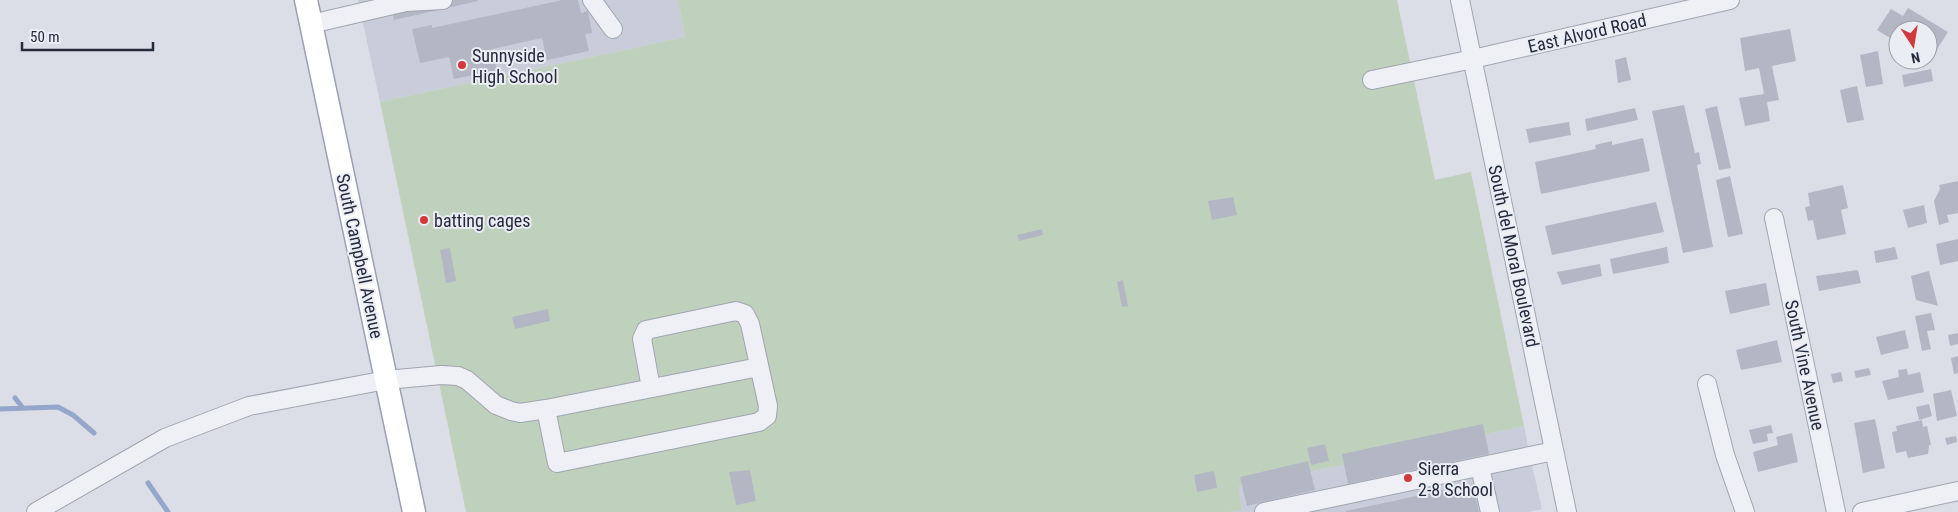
<svg xmlns="http://www.w3.org/2000/svg" width="1958" height="512" font-family="'Roboto Condensed',sans-serif">
  <rect width="100%" height="100%" fill="#dcdee7"/>
  <path fill="#c9cdd9" d="M 358,0 L 678,0 L 685,37 L 380,102 Z
    M 1524,426 L 1528,447 L 1515,450 L 1518,468 L 1532,465 L 1542,509 L 1529,512 L 1229,512 L 1241,509 L 1237,487 Z"/>
  <path fill="#bfd1bc" d="M 678,0 L 1397,0 L 1435,180 L 1471,172 L 1524,426 L 1238,487 L 1242,510 L 1229,512 L 466,512 L 380,102 L 685,37 Z"/>
  <g fill="none" stroke-linecap="round" stroke-linejoin="round">
    <path stroke="#94a6c9" stroke-width="5" d="M 15,398 L 23,408
      M 0,409 L 58,407 L 73,415 L 94,433
      M 148,483 L 168,512"/>
  </g>
  <path fill="#b3b7c4" d="M 390,0 L 478,0 L 478,1 L 394,20 Z
    M 562,0 L 578,0 L 581,13 L 588,11 L 592,33 L 585,34 L 589,51 L 547,60 L 542,38 L 492,49 L 497,70 L 454,79 L 449,57 L 420,63 L 412,29 L 432,25 L 432,28 Z
    M 1908,8 L 1948,32 L 1929,62 L 1926,60 L 1928,60 L 1928,30 L 1898,30 L 1898,43 L 1877,30 L 1891,9 L 1903,16 Z
    M 1790,29 L 1796,61 L 1772,66 L 1779,100 L 1767,102 L 1770,121 L 1745,126 L 1739,98 L 1764,94 L 1759,68 L 1745,71 L 1740,38 Z
    M 1878,51 L 1883,84 L 1866,87 L 1860,55 Z
    M 1626,57 L 1631,80 L 1618,83 L 1615,60 Z
    M 1931,69 L 1933,81 L 1904,87 L 1902,75 Z
    M 1857,86 L 1864,120 L 1847,123 L 1840,90 Z
    M 1684,105 L 1695,153 L 1699,152 L 1701,164 L 1697,165 L 1713,247 L 1683,253 L 1652,111 Z
    M 1717,106 L 1731,168 L 1719,170 L 1705,109 Z
    M 1635,108 L 1638,120 L 1587,131 L 1585,119 Z
    M 1569,122 L 1571,135 L 1529,143 L 1526,129 Z
    M 1643,138 L 1650,171 L 1541,194 L 1535,162 L 1596,149 L 1595,145 L 1612,141 L 1612,145 Z
    M 1730,176 L 1743,234 L 1728,237 L 1716,180 Z
    M 1958,181 L 1958,213 L 1947,215 L 1949,222 L 1939,225 L 1934,201 L 1940,189 L 1939,185 Z
    M 1843,185 L 1848,208 L 1841,210 L 1846,234 L 1817,240 L 1813,220 L 1808,221 L 1805,207 L 1810,206 L 1808,193 Z
    M 1233,197 L 1237,215 L 1212,220 L 1208,201 Z
    M 1656,202 L 1664,232 L 1552,255 L 1545,226 Z
    M 1924,205 L 1927,223 L 1908,228 L 1903,210 Z
    M 1042,229 L 1043,235 L 1019,241 L 1017,235 Z
    M 1958,239 L 1958,261 L 1940,265 L 1936,244 Z
    M 1667,247 L 1669,263 L 1613,274 L 1610,259 Z
    M 1895,247 L 1898,259 L 1876,263 L 1874,251 Z
    M 450,248 L 456,281 L 446,283 L 440,250 Z
    M 1600,264 L 1602,276 L 1562,285 L 1557,272 Z
    M 1858,270 L 1861,283 L 1819,291 L 1816,276 Z
    M 1929,271 L 1938,306 L 1916,300 L 1911,276 Z
    M 1123,280 L 1128,306 L 1122,307 L 1117,282 Z
    M 1766,283 L 1770,305 L 1730,314 L 1725,291 Z
    M 548,309 L 550,321 L 515,329 L 512,317 Z
    M 1931,313 L 1935,330 L 1927,331 L 1931,349 L 1922,351 L 1915,316 Z
    M 1905,330 L 1909,348 L 1881,355 L 1876,337 Z
    M 1958,333 L 1958,344 L 1950,346 L 1948,335 Z
    M 1777,340 L 1782,362 L 1741,370 L 1736,350 Z
    M 1958,356 L 1958,373 L 1954,374 L 1951,358 Z
    M 1869,368 L 1871,375 L 1856,378 L 1854,371 Z
    M 1907,369 L 1908,375 L 1920,372 L 1924,392 L 1888,400 L 1882,381 L 1899,377 L 1898,370 Z
    M 1841,372 L 1843,381 L 1833,383 L 1831,374 Z
    M 1951,390 L 1957,416 L 1937,421 L 1933,394 Z
    M 1929,404 L 1932,416 L 1919,420 L 1916,407 Z
    M 1875,419 L 1885,468 L 1863,473 L 1854,423 Z
    M 1922,420 L 1923,427 L 1927,426 L 1931,445 L 1929,445 L 1928,454 L 1908,458 L 1906,451 L 1896,453 L 1892,432 L 1897,431 L 1896,426 Z
    M 1483,424 L 1489,454 L 1348,484 L 1342,454 Z
    M 1771,425 L 1773,433 L 1767,434 L 1768,441 L 1753,444 L 1749,430 Z
    M 1792,433 L 1798,462 L 1758,472 L 1753,452 L 1778,445 L 1776,437 Z
    M 1956,436 L 1957,442 L 1947,445 L 1945,438 Z
    M 1325,444 L 1329,461 L 1311,465 L 1307,448 Z
    M 1308,461 L 1315,490 L 1247,506 L 1240,477 Z
    M 750,470 L 756,501 L 736,505 L 729,472 Z
    M 1214,471 L 1217,488 L 1197,492 L 1194,475 Z
    M 1473,484 L 1479,512 L 1346,512 L 1346,511 Z"/>
  <g fill="none" stroke-linecap="round" stroke-linejoin="round">
    <g stroke="#a1a4b1" stroke-width="20">
      <path id="minor" d="M 592,0 L 613,29
        M 1460,0 L 1567,512
        M 311,24 L 406,2 L 443,0
        M 1372,80 L 1473,59 L 1730,0
        M 1774,218 L 1836,512
        M 1707,384 L 1725,455 L 1745,512
        M 651,388 L 642,339 L 646,330 L 736,311 L 745,314 L 750,324 L 768,406 L 767,416 L 759,422 L 557,463 L 546,409 L 759,367
        M 1480,467 L 1490,512
        M 36,512 L 165,438 L 249,406 L 386,380 L 441,375 L 458,376 L 467,380 L 496,405 L 511,411 L 520,413 L 546,409
        M 1264,512 L 1554,451
        M 1862,512 L 1958,491"/>
    </g>
    <g stroke="#9aa1b3" stroke-width="25">
      <path id="major" d="M 306,0 L 414,512"/>
    </g>
    <use href="#minor" stroke="#eef0f5" stroke-width="18"/>
    <use href="#major" stroke="#fff" stroke-width="22"/>
  </g>
  <g fill="#d3393b" stroke="#ebedf4" stroke-width="2">
    <circle cx="462" cy="65" r="5"/>
    <circle cx="424" cy="220" r="5"/>
    <circle cx="1408" cy="478" r="5"/>
  </g>
  <g text-anchor="middle" dominant-baseline="central" stroke-width="4" stroke-linejoin="round" paint-order="stroke">
    <g font-size="18" fill="#252a3d" stroke="#ebedf4">
      <text transform="translate(1587 33) rotate(-13)">East Alvord Road</text>
      <text transform="translate(360 256) rotate(78)">South Campbell Avenue</text>
      <text transform="translate(1514 256) rotate(78)">South del Moral Boulevard</text>
      <text transform="translate(1805 365) rotate(78)">South Vine Avenue</text>
    </g>
    <g font-size="18" fill="#252a3d" stroke="#ebedf4" text-anchor="start">
      <text x="472" y="55">Sunnyside<tspan x="472" dy="21">High School</tspan></text>
      <text x="434" y="220">batting cages</text>
      <text x="1418" y="468">Sierra<tspan x="1418" dy="21">2-8 School</tspan></text>
    </g>
  </g>
  <g transform="translate(1913 45) rotate(168)"><circle r="24" fill="#ebedf4" stroke="#9c9fab"/>
  <path d="M0-4L9 19L0 12L-9 19Z" fill="#d3393b"/>
  <text y="-8" font-size="14" font-weight="bold" text-anchor="middle" fill="#252a3d">N</text>
  </g>
  <path d="M22 42v8h131v-8" fill="none" stroke="#252a3d" stroke-width="2.5"/>
  <text x="30" y="42" font-size="15" fill="#252a3d" stroke="#ebedf4" stroke-width="4" paint-order="stroke">50 m</text>
</svg>
